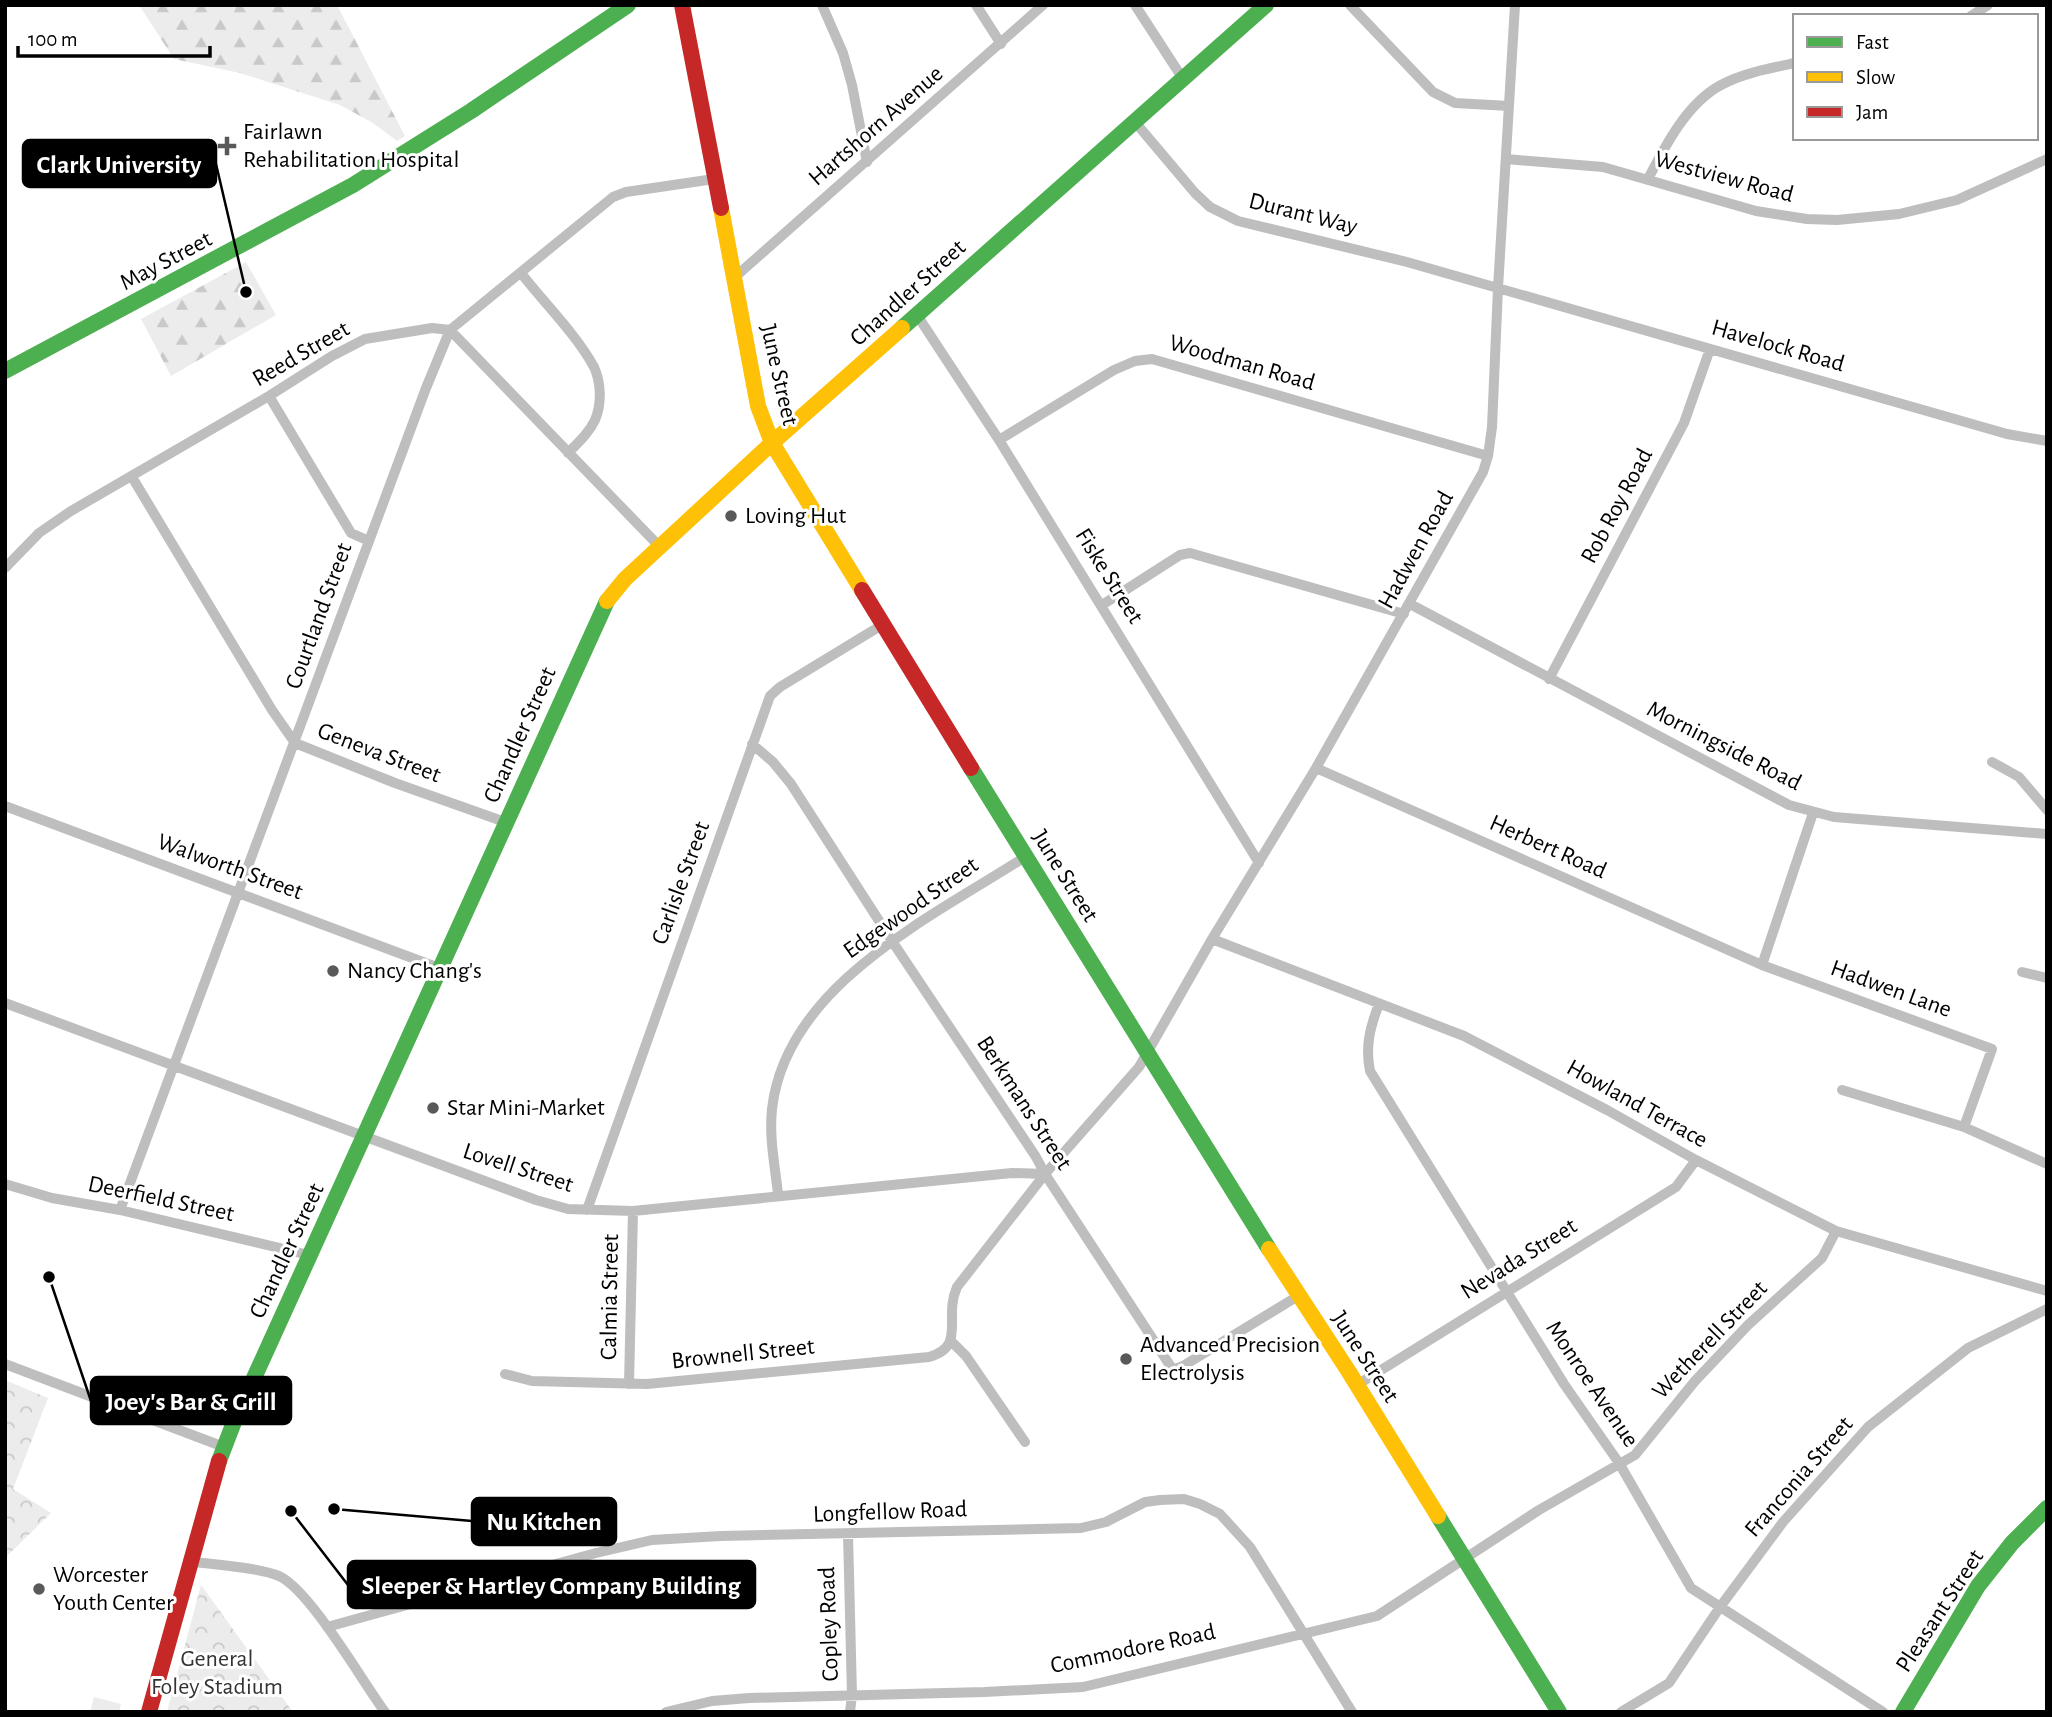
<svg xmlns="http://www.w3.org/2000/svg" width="2052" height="1717" font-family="'Alegreya Sans',sans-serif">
  <defs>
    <pattern id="forest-firs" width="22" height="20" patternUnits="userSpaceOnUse" patternTransform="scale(1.75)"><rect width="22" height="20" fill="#ececec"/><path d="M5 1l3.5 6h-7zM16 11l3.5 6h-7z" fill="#c9c9c9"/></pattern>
    <pattern id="park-crowns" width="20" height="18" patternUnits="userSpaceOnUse" patternTransform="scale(1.75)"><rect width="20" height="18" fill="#ececec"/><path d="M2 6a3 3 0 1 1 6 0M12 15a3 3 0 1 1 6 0" fill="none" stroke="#c9c9c9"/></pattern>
  </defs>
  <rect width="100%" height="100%" fill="#fff"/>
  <path fill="url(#forest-firs)" d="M 139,5 L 337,5 L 405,136 L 397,141 L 373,123 L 340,105 L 240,73 L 174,59 Z
    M 246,262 L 276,315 L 171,376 L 141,319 Z"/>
  <path fill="url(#park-crowns)" d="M 5,1380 L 48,1398 L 13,1489 L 51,1513 L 5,1558 Z
    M 201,1585 L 293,1712 L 167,1712 Z"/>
  <path fill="#ececec" d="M 94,1697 L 121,1704 L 119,1712 L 90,1712 Z"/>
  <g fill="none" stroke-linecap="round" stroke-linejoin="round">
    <path stroke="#bebebe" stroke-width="10" d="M 822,5 L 843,53 L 852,85 L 867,162
      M 976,5 L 1001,44
      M 1135,5 L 1183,79
      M 1350,5 L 1433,92 L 1455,103 L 1509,106
      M 1971,16 L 1988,5
      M 1135,122 L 1195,193 L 1210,207 L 1238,221 L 1407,262 L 2007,434 L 2047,441
      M 1506,159 L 1603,167 L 1756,211 L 1807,219 L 1837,220 L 1899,214 L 1957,200 L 2047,159
      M 1648,179 C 1665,146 1687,103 1721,85 C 1743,73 1771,68 1795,63
      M 521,273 C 544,303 576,334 594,367 C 601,382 602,404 595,420 C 589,433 578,443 568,453
      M 735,277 L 1043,5
      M 917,315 L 999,440 L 1259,863
      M 269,396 L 351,533 L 369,541
      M 999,440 L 1114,370 L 1135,361 L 1152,359 L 1488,456
      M 132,477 L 272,710 L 295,743 L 395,783 L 505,822
      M 5,568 L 39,533 L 71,511 L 269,396 L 332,356 L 365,339 L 432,328 L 450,330 L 659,546
      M 1410,604 L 1789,805 L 1834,817 L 2047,834
      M 1102,605 L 1180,555 L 1190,553 L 1404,614
      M 1549,679 L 1684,423 L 1710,349
      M 752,744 L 773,762 L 791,784 L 892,941 L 1036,1157 L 1045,1174 L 1171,1367 L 1175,1369 L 1183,1366 L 1298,1296
      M 1992,762 L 2019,777 L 2047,810
      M 1316,768 L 1762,965
      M 5,806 L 439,968
      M 1813,813 L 1762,965 L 1992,1049 L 1964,1127 L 2047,1164
      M 1212,939 L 1464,1036 L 1607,1110 L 1696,1160 L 1836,1231 L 2047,1291
      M 2022,972 L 2047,978
      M 5,1003 L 536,1200 L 568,1209 L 633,1211 L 1012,1173 L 1045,1174
      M 1379,1004 C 1370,1027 1365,1047 1370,1071 L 1564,1384 L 1619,1463 L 1691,1588 L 1883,1712
      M 1842,1090 L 1964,1127
      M 5,1184 L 52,1198 L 120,1210 L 309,1255
      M 778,1194 C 775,1166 769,1138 772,1109 C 786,985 932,917 1025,857
      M 120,1210 L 426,388 L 450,330 L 613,197 L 626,192 L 714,179
      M 587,1210 L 770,696 L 780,687 L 882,625
      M 952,1342 L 966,1356 L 1025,1442
      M 5,1364 L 224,1447
      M 505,1374 L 532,1381 L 647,1384 L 929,1357 C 967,1346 943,1318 957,1287 L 1045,1174 L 1139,1067 L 1212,939 L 1316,768 L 1483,472 L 1488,456 L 1492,427 L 1498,288 L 1515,5
      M 629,1384 L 633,1211
      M 1357,1385 L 1676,1187 L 1696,1160
      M 848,1534 L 852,1695 L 850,1712
      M 188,1561 C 213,1565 257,1567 279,1576 C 310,1590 362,1681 385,1712
      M 327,1627 L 596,1553 L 652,1540 L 721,1536 L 1081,1528 L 1106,1522 L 1145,1502 L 1160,1500 L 1184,1499 L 1200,1504 L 1220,1514 L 1250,1547 L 1352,1712
      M 666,1712 L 712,1701 L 749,1698 L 984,1692 L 1083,1687 L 1377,1616 L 1539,1510 L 1635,1455 L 1695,1381 L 1748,1325 L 1822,1258 L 1836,1231
      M 1621,1712 L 1669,1683 L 1720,1607 L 1783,1522 L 1868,1427 L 1968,1348 L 2047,1309"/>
    <path stroke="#4caf50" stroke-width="16" d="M 902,328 L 1266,5
      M 5,371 L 353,185 L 471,111 L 628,5
      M 971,768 L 1269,1249
      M 219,1461 L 234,1422 L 607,601
      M 1438,1516 L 1559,1712
      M 1903,1712 L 1978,1586 L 2012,1543 L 2047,1508"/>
    <path stroke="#ffc107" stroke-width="16" d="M 721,208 L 758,406 L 772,443 L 862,590
      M 607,601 L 625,579 L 772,443 L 902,328
      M 1269,1249 L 1349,1372 L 1438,1516"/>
    <path stroke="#c62828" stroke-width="16" d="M 682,5 L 721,208
      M 862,590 L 971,768
      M 149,1712 L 219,1461"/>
  </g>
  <g fill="#595959" stroke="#fff" stroke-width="2.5">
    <path d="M223.5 135.5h7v7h7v7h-7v7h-7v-7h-7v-7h7z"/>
    <circle cx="731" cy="516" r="7"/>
    <circle cx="333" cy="971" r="7"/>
    <circle cx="433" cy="1108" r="7"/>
    <circle cx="1126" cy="1359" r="7"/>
    <circle cx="39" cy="1589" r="7"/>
  </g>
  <g text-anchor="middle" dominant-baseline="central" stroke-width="6" stroke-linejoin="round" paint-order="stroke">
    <g font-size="24" fill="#000" stroke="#fff">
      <text transform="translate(876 126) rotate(-41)">Hartshorn Avenue</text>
      <text transform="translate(1724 177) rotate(15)">Westview Road</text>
      <text transform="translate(1303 214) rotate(14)">Durant Way</text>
      <text transform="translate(166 261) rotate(-28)">May Street</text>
      <text transform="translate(908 293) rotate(-42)">Chandler Street</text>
      <text transform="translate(1778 346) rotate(16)">Havelock Road</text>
      <text transform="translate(301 354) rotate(-30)">Reed Street</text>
      <text transform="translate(1242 363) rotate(16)">Woodman Road</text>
      <text transform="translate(779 375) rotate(77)">June Street</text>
      <text transform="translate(1617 506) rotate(-62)">Rob Roy Road</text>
      <text transform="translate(1416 550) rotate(-61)">Hadwen Road</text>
      <text transform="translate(1109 576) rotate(58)">Fiske Street</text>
      <text transform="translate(319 616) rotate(-70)">Courtland Street</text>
      <text transform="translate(520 735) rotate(-66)">Chandler Street</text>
      <text transform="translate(1724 746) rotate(27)">Morningside Road</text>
      <text transform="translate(379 753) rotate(21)">Geneva Street</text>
      <text transform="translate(1548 847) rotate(24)">Herbert Road</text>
      <text transform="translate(230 867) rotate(20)">Walworth Street</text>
      <text transform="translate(1065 876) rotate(58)">June Street</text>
      <text transform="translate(681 883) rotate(-70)">Carlisle Street</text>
      <text transform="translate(911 908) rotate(-35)">Edgewood Street</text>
      <text transform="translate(1891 989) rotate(20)">Hadwen Lane</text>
      <text transform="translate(1024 1103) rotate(57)">Berkmans Street</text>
      <text transform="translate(1637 1104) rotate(29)">Howland Terrace</text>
      <text transform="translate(518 1168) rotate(18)">Lovell Street</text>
      <text transform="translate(161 1199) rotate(12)">Deerfield Street</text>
      <text transform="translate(287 1251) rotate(-65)">Chandler Street</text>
      <text transform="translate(1519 1259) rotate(-32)">Nevada Street</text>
      <text transform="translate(610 1297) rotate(-89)">Calmia Street</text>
      <text transform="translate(1710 1340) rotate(-46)">Wetherell Street</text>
      <text transform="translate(743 1354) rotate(-6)">Brownell Street</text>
      <text transform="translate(1365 1357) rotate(57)">June Street</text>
      <text transform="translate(1592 1384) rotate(56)">Monroe Avenue</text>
      <text transform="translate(1799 1477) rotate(-49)">Franconia Street</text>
      <text transform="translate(890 1512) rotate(-2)">Longfellow Road</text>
      <text transform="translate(1940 1611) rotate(-57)">Pleasant Street</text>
      <text transform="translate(829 1624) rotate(-92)">Copley Road</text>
      <text transform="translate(1133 1649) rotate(-12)">Commodore Road</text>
    </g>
    <g font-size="24" fill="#000" stroke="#fff" text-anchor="start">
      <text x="243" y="132">Fairlawn<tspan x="243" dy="28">Rehabilitation Hospital</tspan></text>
      <text x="745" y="516">Loving Hut</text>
      <text x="347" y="971">Nancy Chang's</text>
      <text x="447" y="1108">Star Mini-Market</text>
      <text x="1140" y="1345">Advanced Precision<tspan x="1140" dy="28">Electrolysis</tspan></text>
      <text x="53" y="1575">Worcester<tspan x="53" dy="28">Youth Center</tspan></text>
    </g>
    <g font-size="24" fill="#333" stroke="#fff">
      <text x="217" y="1659">General<tspan x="217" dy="28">Foley Stadium</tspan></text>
    </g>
  </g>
  <path fill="none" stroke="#000" stroke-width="2.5" d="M246 292L216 164M49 1277L91 1401M334 1509L472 1521M291 1511L348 1585"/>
  <g fill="#000" stroke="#fff" stroke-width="2.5">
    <circle cx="246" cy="292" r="7"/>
    <circle cx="49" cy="1277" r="7"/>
    <circle cx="334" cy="1509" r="7"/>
    <circle cx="291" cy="1511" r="7"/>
  </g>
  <g fill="#000" stroke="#000" stroke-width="2.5">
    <rect x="23" y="140" width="193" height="47" rx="7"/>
    <rect x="91" y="1377" width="200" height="47" rx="7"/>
    <rect x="472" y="1498" width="144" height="47" rx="7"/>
    <rect x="348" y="1561" width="407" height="47" rx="7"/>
  </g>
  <g font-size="26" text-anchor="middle" font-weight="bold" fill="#fff">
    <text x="119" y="173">Clark University</text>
    <text x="191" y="1410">Joey's Bar &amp; Grill</text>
    <text x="544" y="1530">Nu Kitchen</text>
    <text x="551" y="1594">Sleeper &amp; Hartley Company Building</text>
  </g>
  <rect width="2052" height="1717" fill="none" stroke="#000000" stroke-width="14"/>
  <rect x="1793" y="14" width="245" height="126" fill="#ffffff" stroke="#999999" stroke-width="2"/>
  <rect x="1807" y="37" width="35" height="10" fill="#4caf50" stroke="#999999" stroke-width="2"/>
  <text x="1856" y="49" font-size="21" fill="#000000">Fast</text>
  <rect x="1807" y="72" width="35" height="10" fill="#ffc107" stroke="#999999" stroke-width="2"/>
  <text x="1856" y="84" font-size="21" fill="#000000">Slow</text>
  <rect x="1807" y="107" width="35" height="10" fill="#c62828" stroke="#999999" stroke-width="2"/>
  <text x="1856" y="119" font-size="21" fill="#000000">Jam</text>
  <path d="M18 46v10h192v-10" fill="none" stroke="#000000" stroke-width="3.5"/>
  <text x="28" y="46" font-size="21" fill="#000000" stroke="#ffffff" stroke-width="5" paint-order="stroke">100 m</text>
</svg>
